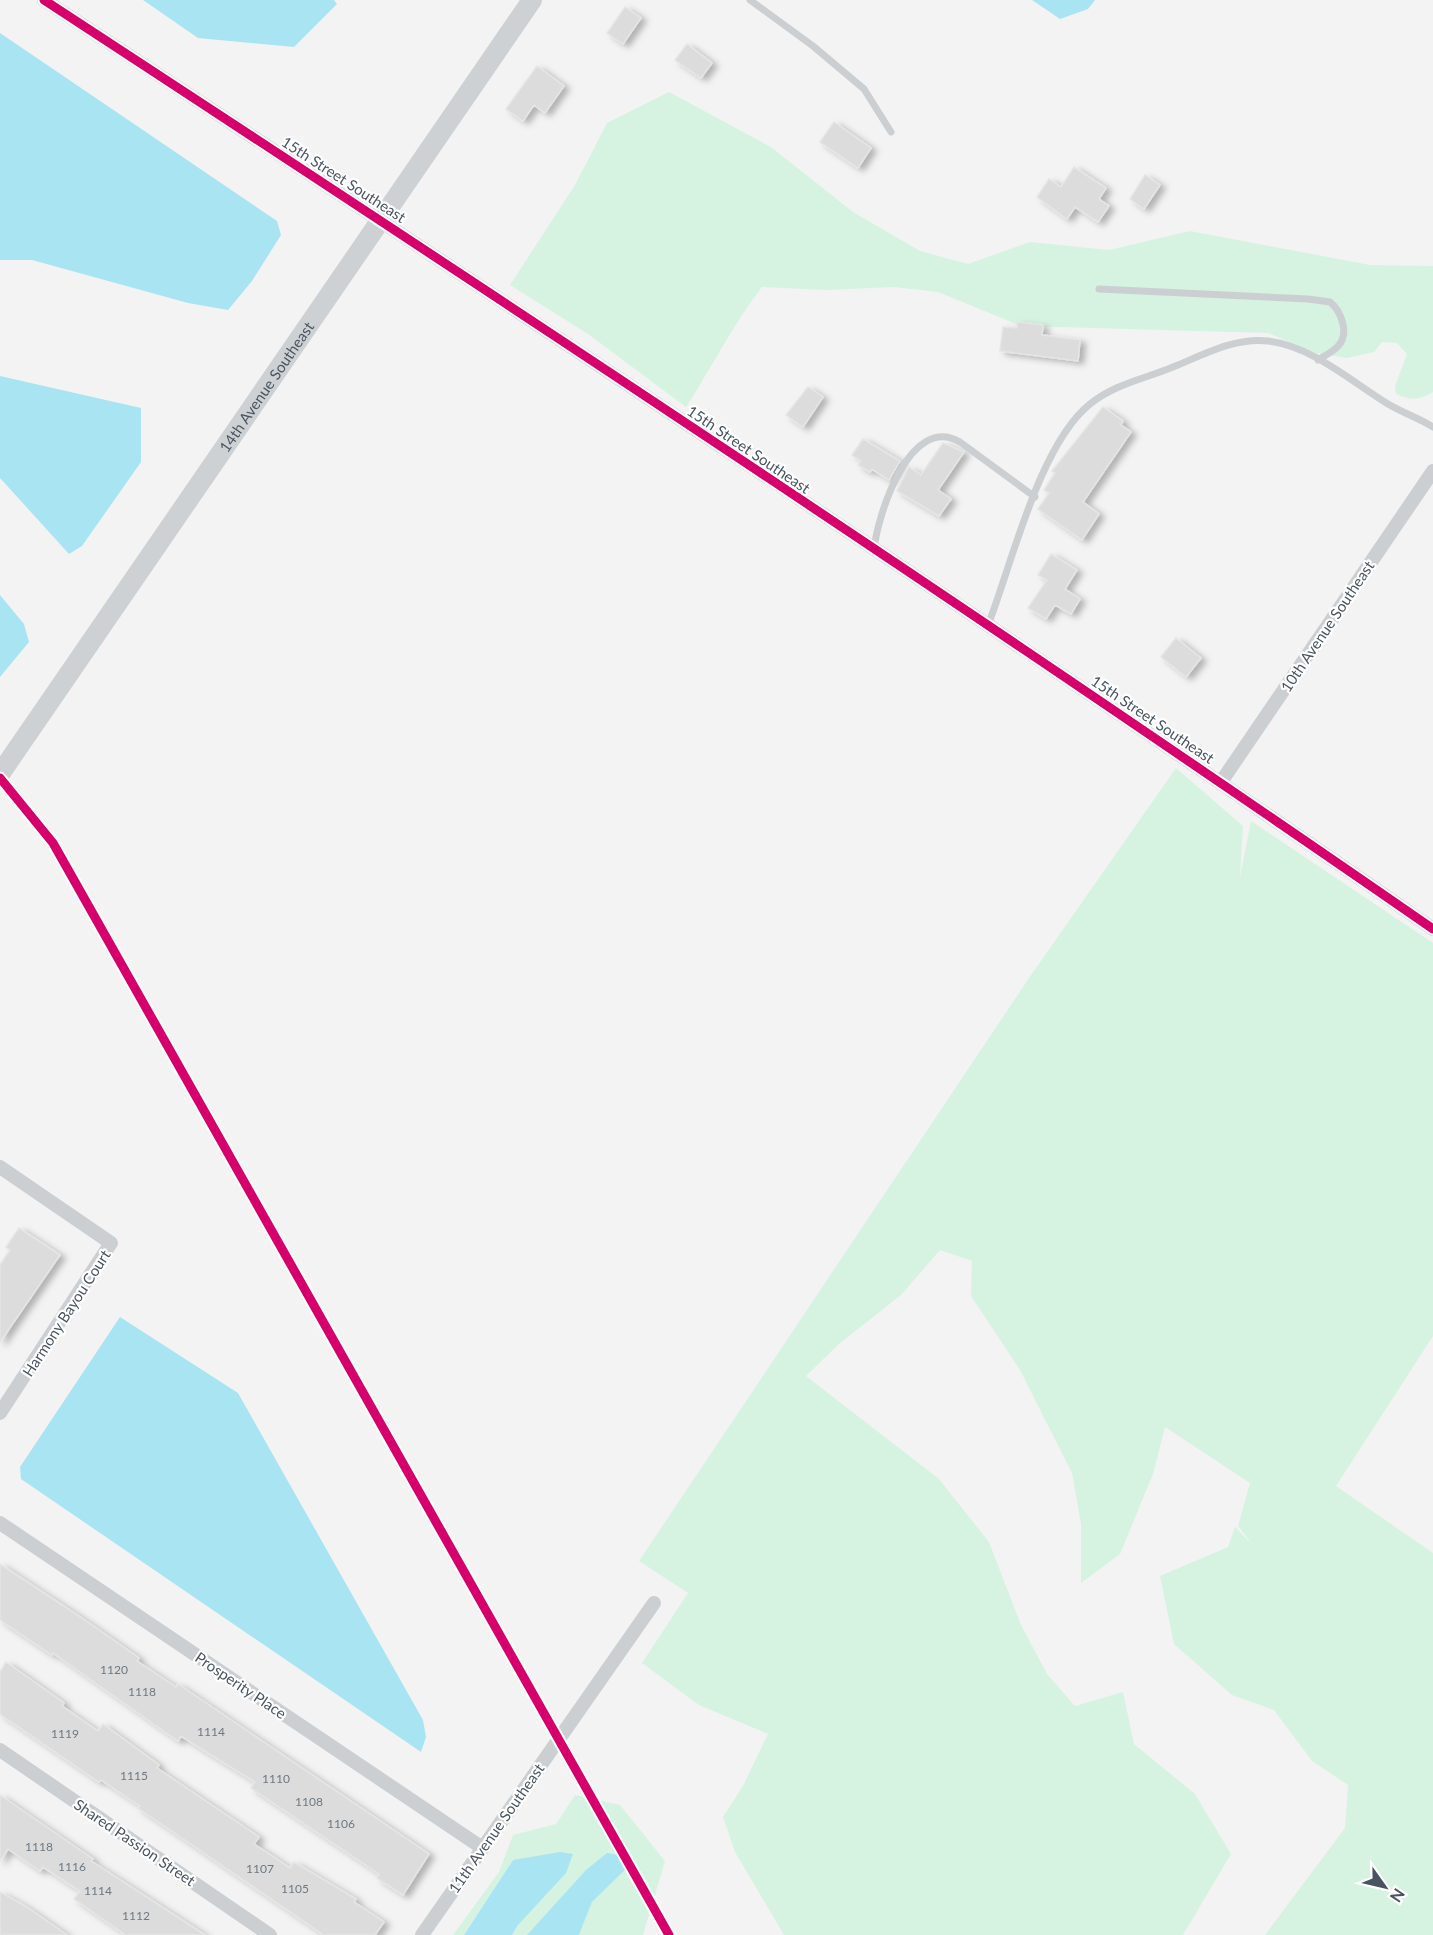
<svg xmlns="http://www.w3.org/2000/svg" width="1433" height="1935" font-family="Lato,sans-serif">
  <defs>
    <filter id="shadow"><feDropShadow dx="5.5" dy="3" stdDeviation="3" flood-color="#0004"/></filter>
  </defs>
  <rect width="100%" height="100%" fill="#f3f3f3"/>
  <path fill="#d6f3e1" d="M 669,92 L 771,147 L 853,212 L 920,251 L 968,264 L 1030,242 L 1109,250 L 1190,231 L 1370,265 L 1433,266 L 1433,392 C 1419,400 1411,401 1396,394 L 1395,386 L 1407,354 L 1397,343 L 1382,342 L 1374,352 L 1347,358 L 1315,353 L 1268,333 L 1021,326 L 938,292 L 894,287 L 826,290 L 762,287 C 733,324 712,367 686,407 L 588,334 L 510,285 L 575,185 L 607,123 Z
    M 1176,768 L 1243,826 L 1240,877 L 1251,821 L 1433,943 L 1433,1336 L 1336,1486 L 1433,1553 L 1433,1935 L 1265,1935 L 1345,1828 L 1348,1785 L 1312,1761 L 1274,1710 L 1232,1695 L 1174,1644 L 1160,1576 L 1228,1547 L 1235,1527 L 1252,1544 L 1238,1526 L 1250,1483 L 1165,1427 L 1153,1474 L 1120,1554 L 1081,1583 L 1081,1524 L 1072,1473 L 1020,1370 L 971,1296 L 972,1261 L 940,1250 L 901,1295 L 840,1343 L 806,1376 L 939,1479 L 989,1542 L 1021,1625 L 1047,1674 L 1075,1706 L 1123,1692 L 1134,1744 L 1195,1794 L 1231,1854 L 1183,1935 L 784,1935 L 735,1852 L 723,1817 L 743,1786 L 768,1734 L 699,1705 L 642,1663 L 688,1593 L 639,1561 L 1029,978 Z
    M 575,1795 L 620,1805 L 665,1861 L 643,1935 L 579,1935 L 592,1902 L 627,1868 L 527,1935 L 512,1935 L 518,1925 L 513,1860 L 464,1935 L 453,1935 L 499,1872 L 513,1835 L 556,1824 Z"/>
  <path fill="#a9e4f3" d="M 143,0 L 334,0 L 337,4 L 294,47 L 198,38 Z
    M 1032,0 L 1095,0 L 1088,9 L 1060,19 Z
    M 0,33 L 277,221 L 281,235 L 252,281 L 228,310 L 188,303 L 32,260 L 0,260 Z
    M 0,376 L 141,408 L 141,462 L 82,546 L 69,554 L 0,478 Z
    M 0,595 L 24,624 L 29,642 L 0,677 Z
    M 120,1317 L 238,1393 L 423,1720 L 426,1737 L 421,1752 L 21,1479 L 20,1467 Z
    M 560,1852 L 573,1854 L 566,1873 L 518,1925 L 512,1935 L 464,1935 L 513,1860 Z
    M 607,1853 L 619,1855 L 627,1868 L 592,1902 L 579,1935 L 527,1935 L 586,1870 Z"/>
  <path fill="#dcdcdd" stroke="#e4e5e5" stroke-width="1.5" filter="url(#shadow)" d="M 625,7 L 641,18 L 623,44 L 607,33 Z
    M 687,44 L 712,63 L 701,78 L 675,60 Z
    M 537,66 L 564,86 L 545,113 L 534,105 L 523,121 L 506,109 Z
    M 834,122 L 871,148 L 858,168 L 820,142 Z
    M 1074,167 L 1106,188 L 1099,199 L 1109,206 L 1098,222 L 1075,207 L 1067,219 L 1037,197 L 1049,179 L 1061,187 Z
    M 1145,175 L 1160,185 L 1144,209 L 1130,199 Z
    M 1017,322 L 1043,325 L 1042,335 L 1080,340 L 1078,361 L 1000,351 L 1003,327 L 1017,328 Z
    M 808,387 L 823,397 L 803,427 L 786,415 Z
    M 1103,407 L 1123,421 L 1121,425 L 1131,432 L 1083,502 L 1099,514 L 1082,540 L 1038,509 L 1049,493 L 1044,490 L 1055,473 L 1052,471 Z
    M 863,439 L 900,461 L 889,480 L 872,469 L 870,472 L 858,465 L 861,461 L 852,455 Z
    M 943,443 L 964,452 L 938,490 L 951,499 L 939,516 L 897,491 L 909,467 L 921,475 Z
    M 1051,554 L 1077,570 L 1065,589 L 1080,599 L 1071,614 L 1055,605 L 1046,619 L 1028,608 L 1047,580 L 1038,575 Z
    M 1176,638 L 1201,658 L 1186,677 L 1161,657 Z
    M 19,1228 L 60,1255 L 0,1342 L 0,1265 L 10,1250 L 6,1247 Z
    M 0,1564 L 79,1616 L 139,1658 L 137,1661 L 176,1687 L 178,1684 L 429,1854 L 403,1895 L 377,1878 L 379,1874 L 251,1788 L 255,1782 L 181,1736 L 178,1741 L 53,1653 L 52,1655 L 0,1620 Z
    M 6,1662 L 64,1703 L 62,1706 L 98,1731 L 103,1724 L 159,1765 L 157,1768 L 259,1837 L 254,1844 L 290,1868 L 294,1862 L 356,1899 L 354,1902 L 384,1922 L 375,1935 L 324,1935 L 138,1808 L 140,1806 L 101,1780 L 99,1782 L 0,1714 L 0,1672 Z
    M 0,1795 L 93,1859 L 91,1861 L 205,1935 L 126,1935 L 74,1899 L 80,1891 L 43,1867 L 40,1871 L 8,1849 L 0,1861 Z
    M 0,1892 L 25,1906 L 67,1935 L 0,1935 Z"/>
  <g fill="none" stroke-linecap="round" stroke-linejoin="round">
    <path stroke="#cccfd2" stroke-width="7" d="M 750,0 L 813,46 L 864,89 L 891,132
      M 1099,289 L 1308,299 L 1330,302 C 1341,311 1350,334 1338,346 C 1333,352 1324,356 1318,360
      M 874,549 C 878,514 910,413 960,442 L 1035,497
      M 988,625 C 1012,564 1039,445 1090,404 C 1115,384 1144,379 1173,367 C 1203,355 1235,337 1268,341 C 1312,346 1352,382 1388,404 C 1403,413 1419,418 1433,427"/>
    <path stroke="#cccfd2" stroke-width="14" d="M 44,0 C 510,305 975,612 1433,929
      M 1221,782 L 1433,471
      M 0,1167 L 111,1243 L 0,1413
      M 0,1523 L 481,1847
      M 0,1750 L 270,1935
      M 422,1935 L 654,1603"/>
    <path stroke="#ced1d4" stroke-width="20" id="s1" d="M 0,774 L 532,0"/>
    <g stroke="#fff" stroke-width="13">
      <path id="cycleway" d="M 44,0 C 510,305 975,612 1433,929
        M 0,778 L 53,843 L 669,1935"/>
    </g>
    <use href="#cycleway" stroke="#d6006c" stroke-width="9"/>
  </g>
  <g text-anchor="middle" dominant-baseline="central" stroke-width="4.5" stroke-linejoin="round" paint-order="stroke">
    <g font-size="12" fill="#6e7881">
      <text x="114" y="1669">1120</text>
      <text x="142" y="1691">1118</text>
      <text x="211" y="1731">1114</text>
      <text x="65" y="1733">1119</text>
      <text x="134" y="1775">1115</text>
      <text x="276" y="1778">1110</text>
      <text x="309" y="1801">1108</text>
      <text x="341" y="1823">1106</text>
      <text x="39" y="1846">1118</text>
      <text x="72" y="1866">1116</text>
      <text x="260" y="1868">1107</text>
      <text x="295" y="1888">1105</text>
      <text x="98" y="1890">1114</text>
      <text x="136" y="1915">1112</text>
    </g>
    <g font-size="15" fill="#485561" stroke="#fff">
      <text transform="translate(344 179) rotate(33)">15th Street Southeast</text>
      <text stroke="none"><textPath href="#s1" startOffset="470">14th Avenue Southeast</textPath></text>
      <text transform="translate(749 449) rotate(34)">15th Street Southeast</text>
      <text transform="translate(1327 626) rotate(-56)">10th Avenue Southeast</text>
      <text transform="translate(1153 719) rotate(34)">15th Street Southeast</text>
      <text transform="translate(66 1313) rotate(-57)">Harmony Bayou Court</text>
      <text transform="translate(241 1685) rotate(34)">Prosperity Place</text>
      <text transform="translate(496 1828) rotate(-55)">11th Avenue Southeast</text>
      <text transform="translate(135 1842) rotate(34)">Shared Passion Street</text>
    </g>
  </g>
  <g transform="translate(1385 1887) rotate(124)" stroke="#ffffff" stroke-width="4.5" paint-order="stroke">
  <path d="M0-4.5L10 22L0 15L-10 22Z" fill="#485561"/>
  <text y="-9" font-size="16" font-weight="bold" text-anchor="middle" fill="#485561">N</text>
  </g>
</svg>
